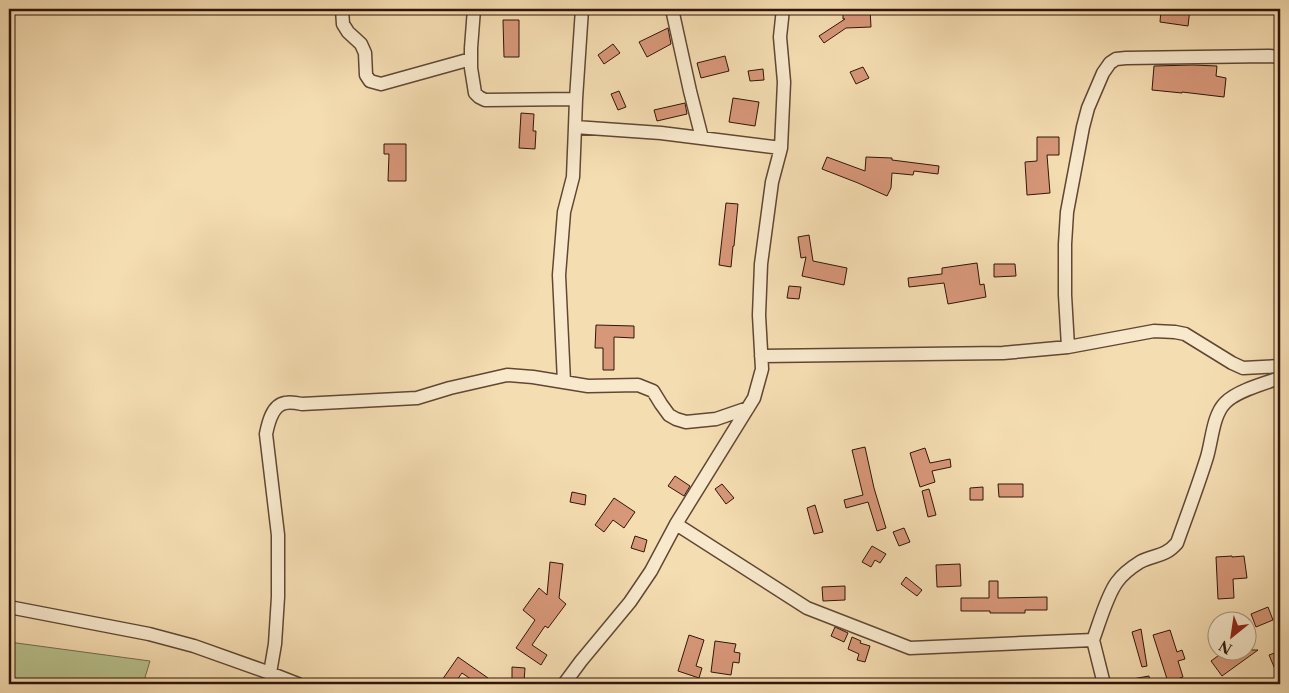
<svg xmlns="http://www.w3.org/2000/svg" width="1289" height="693" font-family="'Libre Caslon Text',serif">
  <rect width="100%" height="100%" fill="#f5ddb2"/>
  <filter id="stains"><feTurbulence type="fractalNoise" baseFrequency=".004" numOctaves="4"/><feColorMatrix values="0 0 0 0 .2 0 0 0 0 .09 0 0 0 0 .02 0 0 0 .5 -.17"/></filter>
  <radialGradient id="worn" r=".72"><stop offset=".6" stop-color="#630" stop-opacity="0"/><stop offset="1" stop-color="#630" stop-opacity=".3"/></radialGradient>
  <path fill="#b8c28e" stroke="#746c4c" d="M 9,642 L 150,661 L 143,684 L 9,684 Z"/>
  <path fill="#d79779" stroke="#301509" d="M 843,9 L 870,9 L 871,27 L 846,28 L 824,43 L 819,36 L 845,19 L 843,19 Z
    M 1161,9 L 1190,9 L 1188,26 L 1160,22 Z
    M 503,20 L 519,20 L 519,57 L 504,57 Z
    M 668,28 L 671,44 L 647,57 L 639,42 Z
    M 613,44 L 620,53 L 604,64 L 598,55 Z
    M 725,56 L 729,71 L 701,78 L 697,63 Z
    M 1193,65 L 1217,66 L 1216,76 L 1226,78 L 1224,97 L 1182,92 L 1182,93 L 1152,90 L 1154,66 Z
    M 863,67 L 869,78 L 856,84 L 850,72 Z
    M 763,69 L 764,80 L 750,81 L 748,71 Z
    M 619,91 L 626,107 L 618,110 L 611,94 Z
    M 733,98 L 759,102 L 755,126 L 729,122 Z
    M 685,103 L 687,114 L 657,121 L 654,110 Z
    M 521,113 L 534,114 L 533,131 L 536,131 L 535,149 L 519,148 Z
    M 1037,137 L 1059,137 L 1059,155 L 1047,155 L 1050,193 L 1027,195 L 1025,162 L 1037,161 Z
    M 384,144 L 406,144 L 406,181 L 388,181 L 389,154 L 384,154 Z
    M 827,157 L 865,171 L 866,157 L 892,158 L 892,160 L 939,166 L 938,174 L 914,171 L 913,175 L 892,173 L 891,188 L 887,196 L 858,183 L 822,169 Z
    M 726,203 L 738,204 L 734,246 L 733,246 L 731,267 L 719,265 Z
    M 809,235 L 813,261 L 847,268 L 844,285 L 802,276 L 806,257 L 801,258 L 798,237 Z
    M 977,263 L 980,285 L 984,284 L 986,297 L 948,304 L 944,283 L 909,287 L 908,278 L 942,274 L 942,268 Z
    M 994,264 L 1015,264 L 1016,276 L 994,277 Z
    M 789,286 L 801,287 L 799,299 L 787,298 Z
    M 596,325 L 634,326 L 634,338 L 614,337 L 614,370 L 603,370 L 603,348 L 595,348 Z
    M 865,447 L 874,488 L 886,528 L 877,531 L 868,502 L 846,508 L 844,500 L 863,495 L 852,450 Z
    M 925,448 L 930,463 L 950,459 L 951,467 L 932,471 L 935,482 L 920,487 L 910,453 Z
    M 675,476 L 690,486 L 684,496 L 668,486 Z
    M 722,484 L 734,498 L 726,504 L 715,489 Z
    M 998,484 L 1023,484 L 1023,497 L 999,497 Z
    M 983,487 L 983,500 L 970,500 L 970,488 Z
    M 929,489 L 936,515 L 928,517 L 922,491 Z
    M 572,492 L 586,495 L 585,505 L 570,502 Z
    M 614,498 L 635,512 L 624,528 L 613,520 L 604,532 L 595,525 Z
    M 815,505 L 823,532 L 814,534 L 807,508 Z
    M 904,528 L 910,542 L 899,546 L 893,532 Z
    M 635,536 L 647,540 L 644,552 L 631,548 Z
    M 872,546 L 886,554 L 880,563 L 875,560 L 871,567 L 862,562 Z
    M 1232,556 L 1232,557 L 1244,556 L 1247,578 L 1233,579 L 1234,598 L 1218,599 L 1216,557 Z
    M 550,562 L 563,564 L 559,598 L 566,604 L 548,628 L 545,626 L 532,645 L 547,655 L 541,665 L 516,648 L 535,620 L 523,610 L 539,588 L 547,595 Z
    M 960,564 L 961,586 L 937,587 L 936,565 Z
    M 906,577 L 922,590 L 917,596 L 901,584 Z
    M 989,581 L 998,581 L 998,598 L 1047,597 L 1047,610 L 1025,610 L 1025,613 L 990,613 L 990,611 L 961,611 L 961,598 L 989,598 Z
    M 845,586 L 845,600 L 823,601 L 822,587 Z
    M 1268,607 L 1273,620 L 1256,627 L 1251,614 Z
    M 835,627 L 848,633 L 844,642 L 831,636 Z
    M 1141,629 L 1147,666 L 1142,667 L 1132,632 Z
    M 1170,630 L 1177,652 L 1182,650 L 1185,659 L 1178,661 L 1183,677 L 1168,682 L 1153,635 Z
    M 689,635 L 704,640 L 696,666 L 702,668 L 699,678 L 678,671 Z
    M 852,637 L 861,641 L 860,643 L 870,646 L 865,662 L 857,660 L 859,654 L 848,649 Z
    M 715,641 L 736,644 L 734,652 L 740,653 L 739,663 L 733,662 L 731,675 L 711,672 Z
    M 1226,650 L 1258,650 L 1222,676 L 1211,661 Z
    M 1280,651 L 1280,681 L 1269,655 Z
    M 458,657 L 488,678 L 484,684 L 478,684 L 462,673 L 454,684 L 448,684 L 442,680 Z
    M 512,667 L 525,668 L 524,682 L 512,681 Z
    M 1149,676 L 1150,684 L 1127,684 L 1127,680 Z"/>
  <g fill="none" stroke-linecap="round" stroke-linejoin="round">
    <g stroke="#614733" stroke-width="15">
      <path id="minor" d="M 342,9 L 343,24 L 348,32 L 361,44 L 365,53 L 366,75 L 370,81 L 381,84 L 471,59
        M 474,9 L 471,48 L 471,68 L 475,93 L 479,97 L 485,100 L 576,99 L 575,127 L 661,133 L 781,148
        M 672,9 L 690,91 L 702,138
        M 576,99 L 582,9
        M 1068,347 L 1065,295 L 1065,244 L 1067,212 L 1083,127 L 1088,108 L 1103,73 L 1110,63 L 1116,59 L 1126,58 L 1269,56 L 1280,57
        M 761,356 L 1003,353 L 1068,347 L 1154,331 L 1175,332 L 1185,334 L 1232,363 L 1243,368 L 1280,366
        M 564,382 L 559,275 L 564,212 L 573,177 L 575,127
        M 676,524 L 807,608 L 910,648 L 1093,640 C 1099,624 1107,595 1117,582 C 1122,575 1132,567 1140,562 C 1154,554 1164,558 1177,543 C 1187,515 1198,486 1207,457 C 1212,440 1213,415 1225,403 C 1236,391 1265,383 1280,378
        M 9,607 L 149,634 L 194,646 L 270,673 L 298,684
        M 1093,640 L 1104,684
        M 270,673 L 275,644 L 278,597 L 278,535 L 266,434 C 268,424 272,405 285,403 C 290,402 297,403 302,404 L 417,398 L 450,388 L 507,375 L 533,377 L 588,386 L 638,385 L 653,391 L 661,404 L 669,415 L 676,419 L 686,422 L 716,419 L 748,408
        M 564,684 L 581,661 L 630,602 L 651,571 L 676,524 L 754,398 L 762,369 L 759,315 L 761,264 L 772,182 L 781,148 L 784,82 L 780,37 L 783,9"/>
    </g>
    <use href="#minor" stroke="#f8e9cd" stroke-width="12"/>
  </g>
  <rect width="1289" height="693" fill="none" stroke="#f5ddb2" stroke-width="30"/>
  <rect x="10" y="10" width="1269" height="673" fill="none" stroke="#301509" stroke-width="2.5"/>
  <rect x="15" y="15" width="1259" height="663" fill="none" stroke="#301509"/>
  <g transform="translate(1232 636) rotate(210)"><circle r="24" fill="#f8e9cd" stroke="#a8947f"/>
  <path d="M0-4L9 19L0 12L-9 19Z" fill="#8f2418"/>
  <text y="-8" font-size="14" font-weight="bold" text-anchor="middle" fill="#301509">N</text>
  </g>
  <rect width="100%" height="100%" filter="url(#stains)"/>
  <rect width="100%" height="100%" fill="url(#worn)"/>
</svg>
